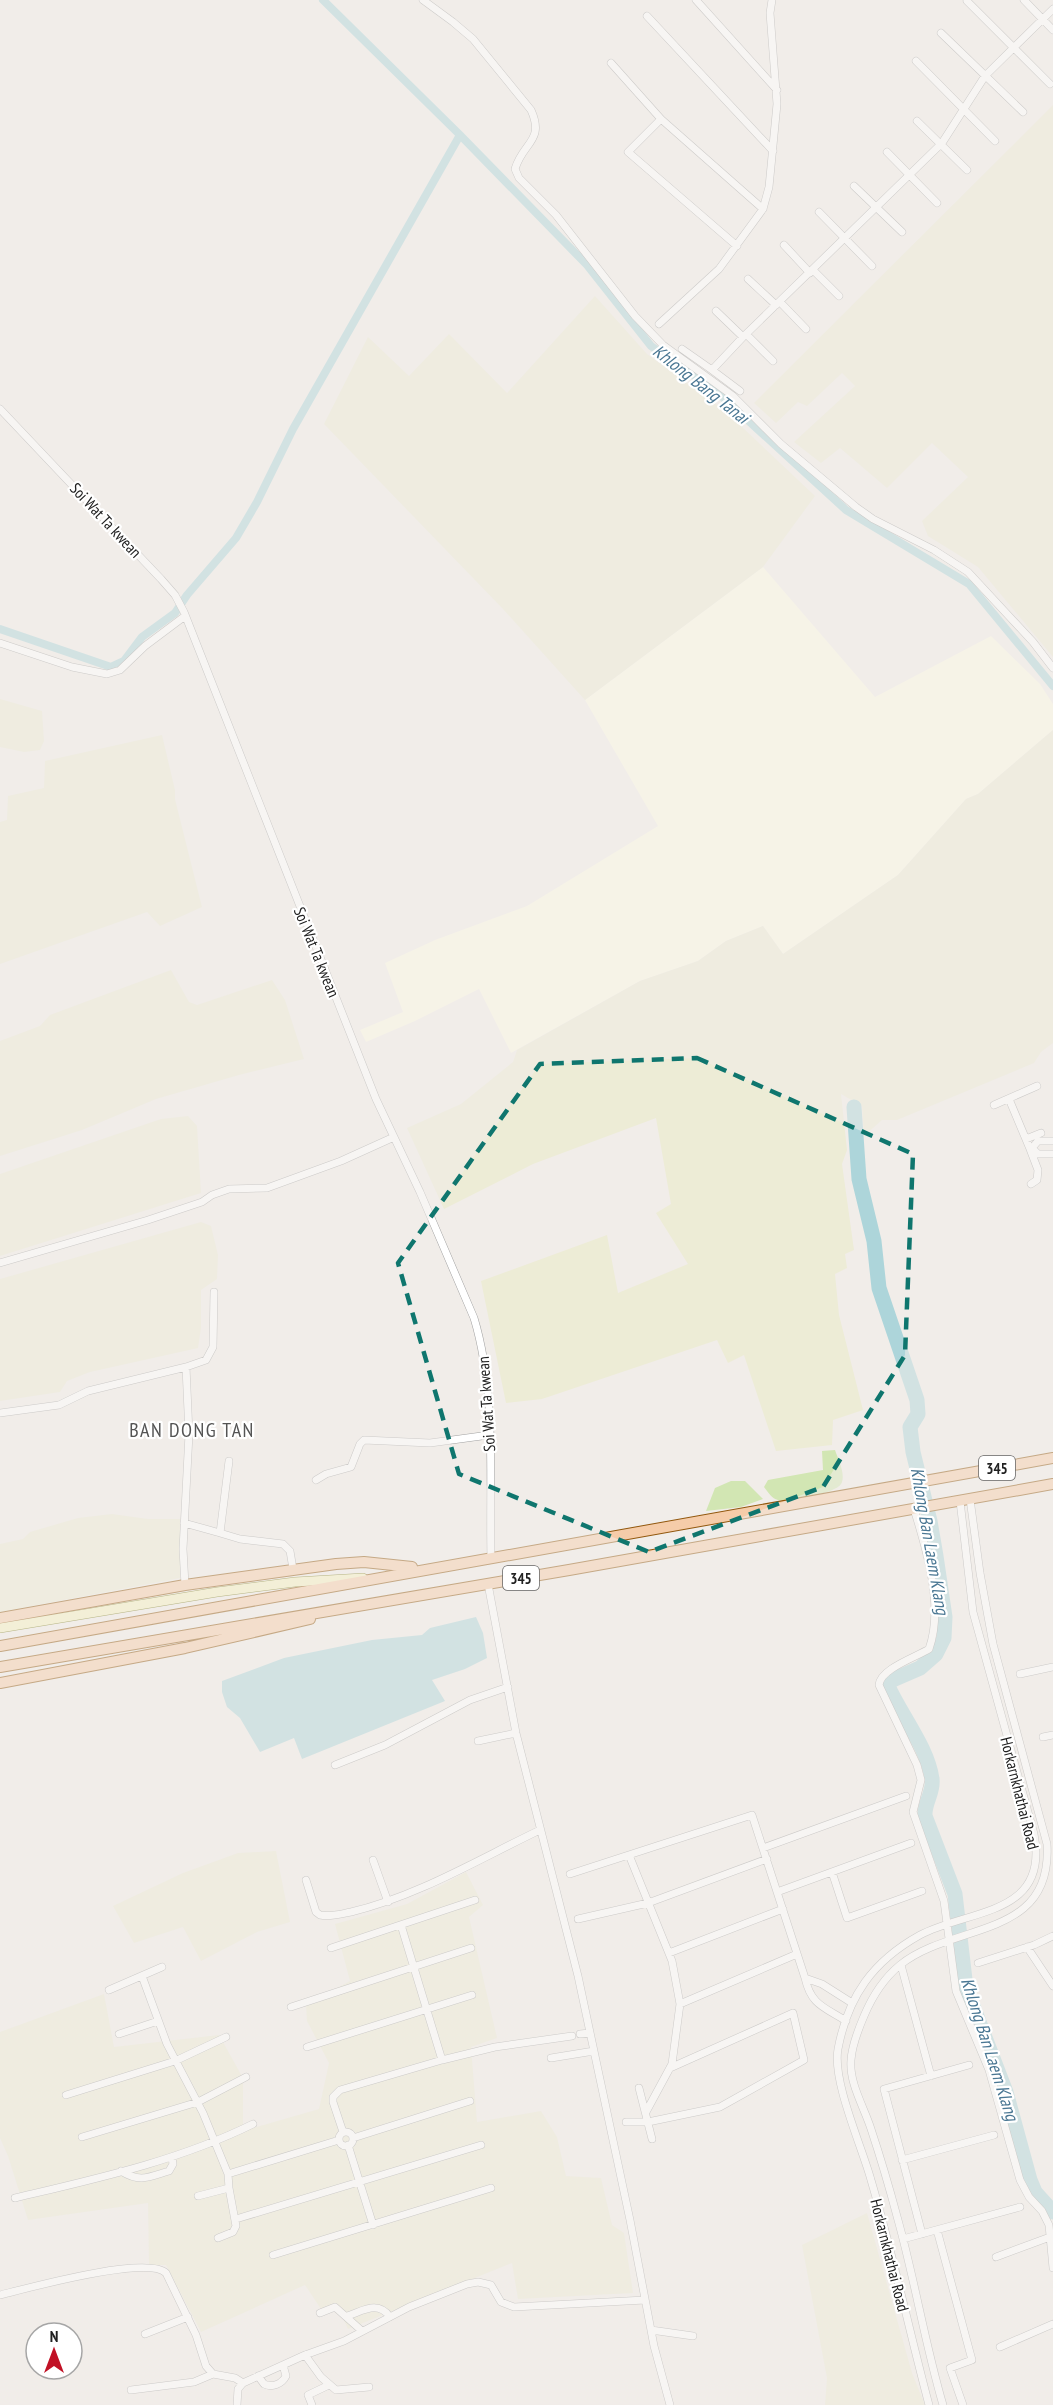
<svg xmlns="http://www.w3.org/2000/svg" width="1053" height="2405" font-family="'PT Sans Narrow',sans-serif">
  <rect width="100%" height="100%" fill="#f1ede9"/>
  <path fill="#fdfae5" d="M 763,567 L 875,697 L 991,636 L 1040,684 L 1053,704 L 1053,730 L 978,794 L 966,799 L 898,875 L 783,954 L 763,926 L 726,941 L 698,961 L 640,981 L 511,1053 L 479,989 L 415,1021 L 366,1042 L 360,1030 L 403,1012 L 385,963 L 435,940 L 527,906 L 658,826 L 585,700 Z"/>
  <path fill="#edecd6" d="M 1053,105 L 1053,657 L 978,567 L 928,536 L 922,521 L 968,477 L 932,443 L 887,488 L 840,448 L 821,463 L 794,442 L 855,386 L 842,373 L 807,406 L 798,402 L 776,423 L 754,403 Z
    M 595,296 L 647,354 L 724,410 L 815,496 L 763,567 L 585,700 L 503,609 L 324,424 L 368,337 L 409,376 L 449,334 L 507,393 Z
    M 0,699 L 42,711 L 44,741 L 40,750 L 24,752 L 0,747 Z
    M 1053,730 L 1053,1043 L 1041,1052 L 1034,1063 L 897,1120 L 882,1120 L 864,1136 L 862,1106 L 841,1094 L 847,1150 L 842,1164 L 854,1250 L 845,1254 L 847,1268 L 835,1274 L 839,1315 L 863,1410 L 833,1420 L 832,1445 L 776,1451 L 744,1355 L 728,1363 L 717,1340 L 542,1399 L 506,1403 L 481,1281 L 607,1235 L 618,1293 L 688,1264 L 656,1213 L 671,1204 L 656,1118 L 533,1164 L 444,1209 L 407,1128 L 461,1104 L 513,1062 L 517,1050 L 640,981 L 698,961 L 726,941 L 763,926 L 783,954 L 898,875 L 966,799 L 978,794 Z
    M 162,735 L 175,790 L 175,799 L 202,907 L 160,926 L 147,912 L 0,964 L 0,822 L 7,820 L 8,796 L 44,788 L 45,761 Z
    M 171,970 L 189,1002 L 197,1005 L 272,980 L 285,1000 L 304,1059 L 239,1075 L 156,1099 L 82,1130 L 0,1156 L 0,1041 L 40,1026 L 50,1015 Z
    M 188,1116 L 197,1126 L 201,1193 L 0,1256 L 0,1174 L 161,1119 Z
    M 201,1222 L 211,1226 L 218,1255 L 217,1279 L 201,1290 L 201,1328 L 198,1348 L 90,1372 L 67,1381 L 60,1392 L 0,1401 L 0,1279 Z
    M 112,1514 L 148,1519 L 180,1519 L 180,1578 L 0,1612 L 0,1544 L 23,1539 L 30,1532 L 78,1518 Z
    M 276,1851 L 290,1922 L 257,1932 L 201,1961 L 183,1927 L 134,1943 L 113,1906 L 183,1873 L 238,1853 Z
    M 466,1872 L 483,1905 L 469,1917 L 497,2038 L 471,2047 L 477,2122 L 541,2111 L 557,2137 L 566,2176 L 601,2178 L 612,2225 L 624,2233 L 633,2293 L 518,2299 L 512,2263 L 348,2329 L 337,2306 L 323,2312 L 305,2285 L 201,2332 L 166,2265 L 149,2265 L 148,2203 L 28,2220 L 8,2156 L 0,2138 L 0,2032 L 104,1994 L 114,2047 L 219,2035 L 243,2078 L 243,2131 L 319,2109 L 329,2063 L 307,2021 L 306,2005 L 350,1981 L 335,1924 L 407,1904 Z
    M 867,2213 L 912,2373 L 925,2405 L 825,2405 L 827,2378 L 802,2245 Z"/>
  <path fill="#d2e6b3" d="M 835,1450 C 838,1459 845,1472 842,1482 C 840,1493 789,1502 778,1500 C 772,1499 768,1492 764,1487 L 768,1480 L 823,1470 L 822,1451 Z
    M 731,1481 L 745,1481 L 763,1499 L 741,1507 L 706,1511 L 715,1488 Z"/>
  <path fill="#add5da" d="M 476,1617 L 483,1633 L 487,1658 L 465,1669 L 432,1680 L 445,1701 L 302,1759 L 294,1738 L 260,1752 L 240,1718 L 227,1707 L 222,1692 L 222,1681 L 284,1658 L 372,1640 L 422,1635 L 430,1628 Z"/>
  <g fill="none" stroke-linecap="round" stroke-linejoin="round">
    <path stroke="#add5da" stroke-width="8" d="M 323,0 L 460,135 L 587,265 L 651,346 L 717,392 L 846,510 L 969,584 L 1053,686
      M 0,629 L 111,667 L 124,661 L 142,637 L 175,613 L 187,595 L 236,538 L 257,502 L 293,429 L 460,135"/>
    <path stroke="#add5da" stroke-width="15" d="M 854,1107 L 859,1179 L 874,1241 L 879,1288 L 917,1400 L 918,1414 L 910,1427 L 913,1452 L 930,1521 L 936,1556 L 945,1617 L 944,1638 L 936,1654 L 920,1668 L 890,1681 L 888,1686 C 901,1715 928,1748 932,1779 C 934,1792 924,1803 925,1816 L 955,1894 L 966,1988 L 1006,2092 L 1030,2180 L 1035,2192 L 1053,2212"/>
    <g stroke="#a2a2a2" stroke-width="8">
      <path id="minor" d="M 423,0 L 453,22 L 473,39 L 531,110 C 545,141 523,142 515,169 L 519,178 L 556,215 L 635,316 L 663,345 L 733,396 L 781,444 L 856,507 L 873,519 L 934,550 L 968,572 L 1033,642 L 1053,668
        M 696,0 L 777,90
        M 1024,0 L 1053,30
        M 967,1 L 1050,84
        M 647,16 L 773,151
        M 941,33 L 1023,112
        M 916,61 L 995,141
        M 611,63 L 661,119 L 763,209
        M 661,119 L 628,152 L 737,246
        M 917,121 L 967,170
        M 887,152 L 937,203
        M 854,186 L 902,232
        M 819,212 L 872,266
        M 784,245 L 810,273
        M 813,270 L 839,296
        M 748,279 L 776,305
        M 780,302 L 806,329
        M 716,311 L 743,337
        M 659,324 L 719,269 L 763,209 L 769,187 L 777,104 L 770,13 L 772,0
        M 746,334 L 773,361
        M 682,349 L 712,370 L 743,337 L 942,143 L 985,76 L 1053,9
        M 712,370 L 740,391
        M 0,409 L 161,579 L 175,595 L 184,612 L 376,1099 L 420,1192 L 474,1318 C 497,1394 489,1479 491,1558
        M 0,643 L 72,667 L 107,674 L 120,670 L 145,646 L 185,616
        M 1009,1099 L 1030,1149 L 1032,1148
        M 994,1105 L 1037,1086
        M 1026,1139 L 1041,1133
        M 1053,1141 L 1038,1141 L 1032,1148 L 1038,1154 L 1053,1154
        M 1030,1149 L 1038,1170 L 1037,1180 L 1031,1184
        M 0,1263 L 148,1220 L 202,1202 L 212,1195 L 229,1189 L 267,1188 L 341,1161 L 394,1137
        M 0,1413 L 59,1405 L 88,1391 L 186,1367 L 206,1360 L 213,1347 L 214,1292
        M 229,1461 L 220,1533 L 240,1539 L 283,1544 L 290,1551 L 293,1569
        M 316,1480 L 326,1474 L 351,1467 L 360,1444 L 364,1440 L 430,1443 L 489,1435
        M 914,1509 C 927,1551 944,1607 929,1649 C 916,1657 880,1669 879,1685 L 917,1765 L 921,1780 L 913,1812 L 944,1901 L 956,1991 L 989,2070 L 1020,2180 L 1029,2197 L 1042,2211 L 1049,2225 L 1053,2268
        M 184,1523 L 220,1533
        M 488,1584 L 516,1733 L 578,1976 L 630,2220 L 654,2346 L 670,2405
        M 185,1585 L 183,1549 L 189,1434 L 186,1367
        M 1020,1674 L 1053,1667
        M 1043,1737 L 1053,1735
        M 478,1741 L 516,1733
        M 335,1765 L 385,1745 L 470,1700 L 508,1687
        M 763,1848 L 906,1796
        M 629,1855 L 672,1961 L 680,2004 L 672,2064 L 646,2112
        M 373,1860 L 388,1902
        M 832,1872 L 847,1918 L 922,1891
        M 570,1874 L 752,1815 L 805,1978
        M 306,1880 L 316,1912 L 320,1915 C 331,1917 340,1914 351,1912 C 418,1896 479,1859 540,1830
        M 777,1892 L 911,1843
        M 578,1919 L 648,1903 L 767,1859
        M 401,1925 L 442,2060
        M 1027,1947 L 1053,1986
        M 331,1948 L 475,1900
        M 669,1953 L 783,1909
        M 978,1963 L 1034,1945 L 1053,1936
        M 901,1965 L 931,2076
        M 142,1976 L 167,2044 L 203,2113 L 228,2174 L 229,2188 L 236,2226 L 233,2232 L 218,2238
        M 109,1990 L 162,1967
        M 680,2004 L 797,1954
        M 291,2007 L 471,1948
        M 846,2021 C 824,2007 811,2005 805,1978 L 822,1984 L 852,2003
        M 119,2034 L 158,2021
        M 580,2034 L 590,2033
        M 307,2047 L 472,1995
        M 551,2058 L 594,2051
        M 639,2088 L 652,2139
        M 66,2095 L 175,2061 L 226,2037
        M 626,2122 L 648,2122 L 720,2107 L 804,2060 L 793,2013 L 670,2068
        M339 2139a7 7 0 1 1 14 0a7 7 0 1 1-14 0Z
        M 343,2132 L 333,2102 L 333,2097 L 340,2090 L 442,2060 L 495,2047 L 572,2036
        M 82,2137 L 198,2102 L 246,2077
        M 353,2138 L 470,2101
        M 348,2145 L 373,2225
        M 902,2160 L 994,2135
        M 121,2171 C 140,2183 149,2177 169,2171 L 173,2164 L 172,2157
        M 228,2174 L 339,2140
        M 198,2196 L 229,2188
        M 15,2198 C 95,2179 178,2161 253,2124
        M 236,2219 L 481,2145
        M 937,2230 L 972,2360 L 950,2368 L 963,2405
        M 922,2234 L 884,2089 L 969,2065
        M 903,2239 L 1020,2207
        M 273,2255 L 491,2188
        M 996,2257 L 1050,2237
        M 0,2295 C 28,2288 147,2255 166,2273 L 196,2335 L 206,2366 L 213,2374
        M 320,2313 L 335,2307 L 362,2331
        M 347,2316 C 363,2311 378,2300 390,2317
        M 651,2330 L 693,2336
        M 145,2334 L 188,2317
        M 1000,2347 L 1053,2324
        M 305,2355 L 321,2377 L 336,2390 L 369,2387
        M 258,2376 L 264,2384 C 272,2388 282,2384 286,2376 L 283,2365
        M 131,2390 L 194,2382 L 213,2374 L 235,2378 L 243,2383
        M 237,2405 L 238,2389 L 243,2383 L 305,2355 L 344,2341 L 409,2307 L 467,2284 L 478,2282 L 491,2285 L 501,2302 L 514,2307 L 645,2300
        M 312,2405 L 308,2395 L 329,2385
        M 929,2405 C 909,2330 893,2254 871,2180 C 862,2147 832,2081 838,2049 C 848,1996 873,1961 920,1935 C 969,1909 1050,1916 1034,1834 L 973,1612 L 960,1501
        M 943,2405 C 925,2344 915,2281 898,2220 C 890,2190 881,2159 871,2129 C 864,2107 849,2083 851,2060 C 852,2045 858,2030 864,2016 C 872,1997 883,1979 900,1965 C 953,1922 1053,1940 1047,1844 L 993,1644 L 980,1573 L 970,1499"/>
    </g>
    <g stroke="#72710e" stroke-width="10">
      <path id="secondary" d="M 0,1628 L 217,1592 L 295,1582 L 363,1578"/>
    </g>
    <g stroke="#91570d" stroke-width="12">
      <path id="primary" d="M 0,1618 L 185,1585 L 336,1564 L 364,1562 L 412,1567
        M 0,1646 L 1053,1458
        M 0,1667 L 569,1570 L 1053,1484
        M 0,1683 L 185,1648 L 310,1619"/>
    </g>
    <use href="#minor" stroke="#fff" stroke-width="7"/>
    <use href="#secondary" stroke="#f5f2c2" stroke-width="9"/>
    <use href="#primary" stroke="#f5cca9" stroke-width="10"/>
  </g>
  <path d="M0 0H1053V2405H0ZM 697,1058 L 913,1154 L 905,1355 L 823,1487 L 649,1552 L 459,1474 L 398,1263 L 540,1064 Z" fill="#f1ede9" fill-opacity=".55" fill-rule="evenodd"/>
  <path fill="none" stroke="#0f766e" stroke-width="4.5" stroke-dasharray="12 8" stroke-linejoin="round" d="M 697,1058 L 913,1154 L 905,1355 L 823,1487 L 649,1552 L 459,1474 L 398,1263 L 540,1064 Z"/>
  <g text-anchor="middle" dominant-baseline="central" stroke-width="4.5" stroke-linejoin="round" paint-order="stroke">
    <g fill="#fff" stroke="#646464" stroke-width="1.5">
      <rect x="979" y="1456" width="36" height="24" rx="4.5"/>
      <rect x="503" y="1566" width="36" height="24" rx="4.5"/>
    </g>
    <g font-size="15" font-weight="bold" fill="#212121">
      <text x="997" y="1468">345</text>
      <text x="521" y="1578">345</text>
    </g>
    <g font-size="16" fill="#212121" stroke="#fff">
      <text transform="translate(106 520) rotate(47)">Soi Wat Ta kwean</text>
      <text transform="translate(317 952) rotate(68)">Soi Wat Ta kwean</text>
      <text transform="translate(486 1404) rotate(-94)">Soi Wat Ta kwean</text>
      <text transform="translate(1020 1793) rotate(76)">Horkarnkhathai Road</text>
      <text transform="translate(890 2255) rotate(76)">Horkarnkhathai Road</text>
    </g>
    <g font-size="18" font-style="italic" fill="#4a7793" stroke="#fff">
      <text transform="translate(701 384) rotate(38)">Khlong Bang Tanai</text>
      <text transform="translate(930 1541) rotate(80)">Khlong Ban Laem Klang</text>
      <text transform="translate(990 2049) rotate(72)">Khlong Ban Laem Klang</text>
    </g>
    <g font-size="20" letter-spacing="1.5" fill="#545454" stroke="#fff">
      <text x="192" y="1430">BAN DONG TAN</text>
    </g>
  </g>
  <g transform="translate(54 2351)"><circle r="28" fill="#ffffff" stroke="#a6a6a6" stroke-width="1.5"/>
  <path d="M0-4.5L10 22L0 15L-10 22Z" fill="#c11125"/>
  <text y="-9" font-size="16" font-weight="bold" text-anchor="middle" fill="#212121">N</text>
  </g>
</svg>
